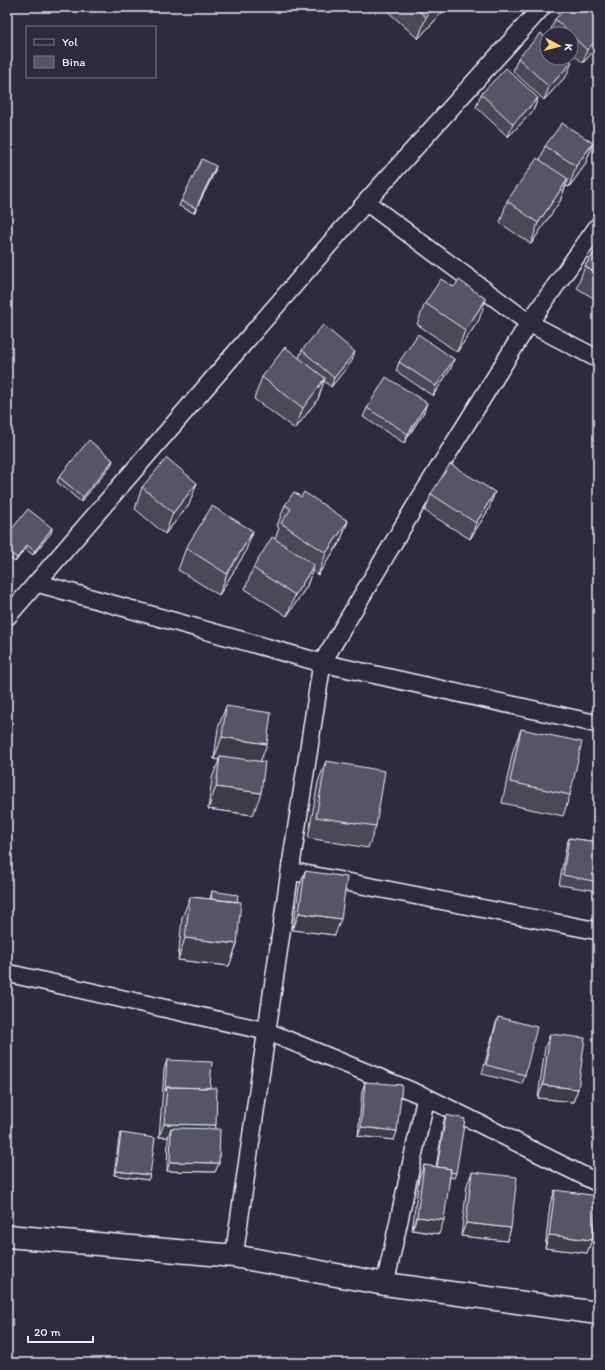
<svg xmlns="http://www.w3.org/2000/svg" width="605" height="1370" font-family="Itim,sans-serif">
  <rect width="100%" height="100%" fill="#2f2a3d"/>
  <filter id="ink" filterUnits="userSpaceOnUse"><feTurbulence type="fractalNoise" baseFrequency=".025" numOctaves="2"/><feDisplacementMap in="SourceGraphic" scale="8" xChannelSelector="R" yChannelSelector="G"/><feConvolveMatrix kernelMatrix="1 2 1 2 8 2 1 2 1" color-interpolation-filters="sRGB"/></filter>
  <g filter="url(#ink)">
    <g fill="none" stroke-linecap="round" stroke-linejoin="round">
      <g stroke="#e8f1f8" stroke-width="20">
        <path id="street" d="M 366,202 L 529,323 L 598,359
          M 37,583 L 322,663 L 598,724
          M 7,617 L 366,202 L 542,7
          M 290,871 L 598,931
          M 7,973 L 266,1031 L 426,1097 L 598,1183
          M 234,1256 L 290,871 L 322,663 L 414,508 L 529,323 L 598,226
          M 385,1284 L 426,1097"/>
      </g>
      <g stroke="#e8f1f8" stroke-width="25">
        <path id="secondary" d="M 7,1236 L 234,1256 L 385,1284 L 598,1313"/>
      </g>
      <use href="#street" stroke="#2f2a3d" stroke-width="17"/>
      <use href="#secondary" stroke="#2f2a3d" stroke-width="22"/>
    </g>
    <path fill="#4b4957" stroke="#e8f1f8" d="M 383,7 L 447,7 L 418,39 Z
      M 598,10 L 598,46 L 583,63 L 571,52 L 571,34 L 552,34 L 550,32 L 555,19 Z
      M 518,58 L 567,75 L 544,100 L 513,71 Z
      M 481,94 L 538,98 L 533,111 L 508,137 L 476,107 Z
      M 593,143 L 585,165 L 569,187 L 566,186 L 560,201 L 531,244 L 500,223 L 507,201 L 540,160 L 545,146 Z
      M 215,171 L 194,213 L 179,206 L 181,201 Z
      M 598,247 L 598,301 L 577,288 L 585,266 Z
      M 425,303 L 479,320 L 457,352 L 417,324 Z
      M 302,350 L 352,361 L 331,387 L 324,381 L 318,399 L 295,429 L 254,399 L 262,377 L 299,358 Z
      M 454,359 L 451,368 L 433,396 L 396,371 L 399,362 Z
      M 367,408 L 424,412 L 404,443 L 363,417 Z
      M 113,460 L 111,465 L 81,502 L 57,482 L 59,477 Z
      M 142,487 L 189,505 L 165,534 L 135,509 Z
      M 431,494 L 489,509 L 470,539 L 425,511 Z
      M 301,497 L 348,521 L 340,542 L 318,575 L 312,571 L 307,586 L 287,616 L 245,589 L 253,568 L 275,539 L 279,528 L 277,526 L 285,505 Z
      M 52,528 L 51,533 L 33,555 L 25,549 L 15,562 L 7,556 L 7,535 Z
      M 186,548 L 245,553 L 219,595 L 178,570 Z
      M 226,706 L 267,744 L 260,762 L 253,815 L 208,809 L 212,778 L 219,760 L 214,759 L 218,728 Z
      M 521,729 L 570,795 L 563,816 L 502,803 L 513,751 Z
      M 326,761 L 376,826 L 368,848 L 308,838 L 318,782 Z
      M 569,838 L 598,842 L 598,891 L 559,885 L 566,847 Z
      M 305,871 L 335,935 L 293,930 L 299,888 Z
      M 212,891 L 237,902 L 237,944 L 229,966 L 178,960 L 182,918 L 190,897 L 210,899 Z
      M 498,1017 L 525,1075 L 522,1084 L 482,1074 L 495,1026 Z
      M 550,1034 L 578,1089 L 573,1102 L 538,1098 L 545,1047 Z
      M 167,1060 L 210,1088 L 214,1129 L 219,1163 L 215,1172 L 167,1171 L 168,1137 L 159,1137 L 162,1100 L 164,1069 Z
      M 365,1082 L 397,1131 L 394,1140 L 358,1136 L 362,1091 Z
      M 446,1115 L 456,1173 L 454,1178 L 450,1177 L 439,1234 L 412,1230 L 419,1178 L 424,1165 L 436,1167 L 444,1120 Z
      M 121,1133 L 150,1175 L 148,1180 L 114,1175 L 119,1138 Z
      M 472,1172 L 511,1228 L 507,1241 L 461,1236 L 467,1185 Z
      M 555,1190 L 592,1240 L 587,1253 L 545,1248 L 550,1204 Z"/>
    <path fill="#3d3c47" stroke="#e8f1f8" d="M 435,7 L 447,7 L 418,39 L 426,17 Z
      M 598,38 L 598,46 L 583,63 L 587,50 Z
      M 572,62 L 567,75 L 544,100 L 549,87 Z
      M 538,98 L 533,111 L 508,137 L 513,124 Z
      M 593,143 L 585,165 L 569,187 L 576,166 Z
      M 216,166 L 215,171 L 194,213 L 196,208 Z
      M 568,179 L 560,201 L 531,244 L 538,223 Z
      M 486,299 L 479,320 L 457,352 L 465,330 Z
      M 355,352 L 352,361 L 331,387 L 334,378 Z
      M 454,359 L 451,368 L 433,396 L 436,386 Z
      M 325,378 L 318,399 L 295,429 L 303,408 Z
      M 427,403 L 424,412 L 404,443 L 408,434 Z
      M 113,460 L 111,465 L 81,502 L 83,497 Z
      M 197,483 L 189,505 L 165,534 L 173,513 Z
      M 495,492 L 489,509 L 470,539 L 476,523 Z
      M 348,521 L 340,542 L 318,575 L 326,553 Z
      M 52,528 L 51,533 L 33,555 L 35,551 Z
      M 253,531 L 245,553 L 219,595 L 227,574 Z
      M 27,545 L 25,549 L 15,562 L 17,558 Z
      M 314,565 L 307,586 L 287,616 L 295,595 Z
      M 222,737 L 267,744 L 259,765 L 220,756 L 219,760 L 214,759 Z
      M 216,787 L 261,793 L 253,815 L 208,809 Z
      M 299,913 L 341,919 L 335,935 L 293,930 Z
      M 185,938 L 237,944 L 229,966 L 178,960 Z
      M 543,1085 L 578,1089 L 573,1102 L 538,1098 Z
      M 164,1124 L 216,1125 L 211,1138 L 171,1128 L 168,1137 L 159,1137 Z
      M 361,1127 L 397,1131 L 394,1140 L 358,1136 Z
      M 170,1162 L 219,1163 L 215,1172 L 167,1171 Z
      M 116,1171 L 150,1175 L 148,1180 L 114,1175 Z
      M 417,1217 L 444,1220 L 439,1234 L 412,1230 Z
      M 466,1223 L 511,1228 L 507,1241 L 461,1236 Z
      M 549,1235 L 592,1240 L 587,1253 L 545,1248 Z"/>
    <path fill="#575565" stroke="#e8f1f8" d="M 414,7 L 435,7 L 426,17 Z
      M 567,7 L 595,7 L 598,10 L 598,38 L 587,50 L 555,19 Z
      M 541,33 L 547,39 L 547,58 L 567,58 L 572,62 L 549,87 L 518,58 Z
      M 506,68 L 538,98 L 513,124 L 481,94 Z
      M 562,123 L 593,143 L 576,166 L 545,146 Z
      M 537,158 L 568,179 L 538,223 L 507,201 Z
      M 202,159 L 216,166 L 196,208 L 181,201 Z
      M 598,247 L 598,275 L 585,266 Z
      M 441,279 L 454,287 L 459,280 L 486,299 L 465,330 L 425,303 Z
      M 323,325 L 355,352 L 334,378 L 302,350 Z
      M 418,334 L 454,359 L 436,386 L 399,362 Z
      M 285,347 L 325,378 L 303,408 L 262,377 Z
      M 386,377 L 427,403 L 408,434 L 367,408 Z
      M 89,440 L 113,460 L 83,497 L 59,477 Z
      M 167,458 L 197,483 L 173,513 L 142,487 Z
      M 450,464 L 495,492 L 476,523 L 431,494 Z
      M 294,492 L 301,497 L 304,492 L 348,521 L 326,553 L 281,523 L 291,509 L 285,505 Z
      M 212,506 L 253,531 L 227,574 L 186,548 Z
      M 28,509 L 52,528 L 35,551 L 27,545 L 17,558 L 7,550 L 7,535 Z
      M 272,537 L 314,565 L 295,595 L 253,568 Z
      M 226,706 L 271,713 L 267,744 L 222,737 Z
      M 521,729 L 582,742 L 570,795 L 510,782 Z
      M 220,756 L 265,762 L 261,793 L 216,787 Z
      M 326,761 L 385,771 L 376,826 L 316,817 Z
      M 569,838 L 598,842 L 598,882 L 563,875 Z
      M 305,871 L 347,877 L 341,919 L 299,913 Z
      M 212,891 L 238,895 L 237,902 L 211,899 Z
      M 190,897 L 241,902 L 237,944 L 185,938 Z
      M 498,1017 L 537,1027 L 525,1075 L 486,1065 Z
      M 550,1034 L 585,1038 L 578,1089 L 543,1085 Z
      M 167,1060 L 212,1062 L 210,1088 L 167,1087 L 165,1091 Z
      M 365,1082 L 402,1085 L 397,1131 L 361,1127 Z
      M 167,1087 L 217,1088 L 216,1125 L 164,1124 Z
      M 446,1115 L 465,1119 L 456,1173 L 450,1172 L 451,1169 L 437,1167 Z
      M 171,1128 L 220,1129 L 219,1163 L 170,1162 Z
      M 121,1133 L 155,1138 L 150,1175 L 116,1171 Z
      M 424,1165 L 451,1169 L 444,1220 L 417,1217 Z
      M 472,1172 L 517,1177 L 511,1228 L 466,1223 Z
      M 555,1190 L 598,1196 L 592,1240 L 549,1235 Z"/>
  </g>
  <rect width="605" height="1370" fill="none" stroke="#2f2a3d" stroke-width="24"/>
  <rect x="12" y="12" width="581" height="1346" fill="none" stroke="#e8f1f8" stroke-width="1.5" filter="url(#ink)"/>
  <rect x="26" y="26" width="130" height="52" fill="#2f2a3d" stroke="#797a88"/>
  <rect x="34" y="39" width="20" height="6" fill="#2f2a3d" stroke="#797a88"/>
  <text x="62" y="46" font-size="12" fill="#e8f1f8">Yol</text>
  <rect x="34" y="56" width="20" height="12" fill="#575565" stroke="#797a88"/>
  <text x="62" y="66" font-size="12" fill="#e8f1f8">Bina</text>
  <g transform="translate(559 46) rotate(97)"><circle r="19" fill="#2f2a3d" stroke="#797a88"/>
  <path d="M0-3L7 15L0 10L-7 15Z" fill="#ffd166"/>
  <text y="-6" font-size="11" font-weight="bold" text-anchor="middle" fill="#e8f1f8">K</text>
  </g>
  <path d="M28 1336v6h65v-6" fill="none" stroke="#e8f1f8" stroke-width="2"/>
  <text x="34" y="1336" font-size="12" fill="#e8f1f8" stroke="#2f2a3d" stroke-width="3" paint-order="stroke">20 m</text>
</svg>
